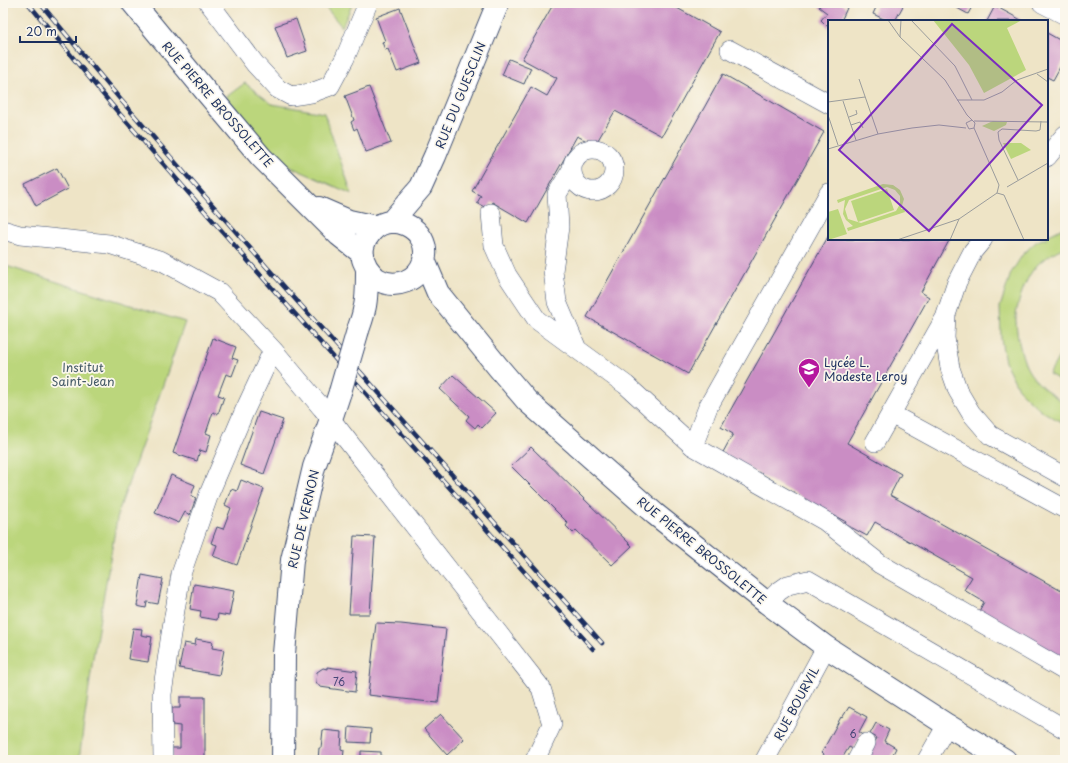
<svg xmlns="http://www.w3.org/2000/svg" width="1068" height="763" font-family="'Playpen Sans',sans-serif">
  <rect width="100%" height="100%" fill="#fbf7ec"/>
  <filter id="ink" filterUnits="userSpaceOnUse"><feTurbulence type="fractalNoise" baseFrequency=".025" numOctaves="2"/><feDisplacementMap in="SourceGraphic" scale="8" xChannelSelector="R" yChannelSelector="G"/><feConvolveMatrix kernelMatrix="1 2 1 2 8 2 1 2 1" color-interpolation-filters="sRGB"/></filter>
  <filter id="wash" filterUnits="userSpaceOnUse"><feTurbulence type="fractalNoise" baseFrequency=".012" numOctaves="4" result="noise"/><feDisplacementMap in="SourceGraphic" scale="16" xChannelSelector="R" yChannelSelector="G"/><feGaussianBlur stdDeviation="0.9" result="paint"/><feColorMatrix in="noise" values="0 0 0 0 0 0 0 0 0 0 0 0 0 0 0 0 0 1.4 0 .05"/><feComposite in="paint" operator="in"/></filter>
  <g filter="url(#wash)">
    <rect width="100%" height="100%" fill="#eee4c6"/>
    <path fill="#bbd67c" stroke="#6b826d" d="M 322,3 L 353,3 L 342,27 Z
      M 245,83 L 272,104 L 324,113 L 352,194 L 284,164 L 245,122 L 226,97 Z
      M 1065,227 L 1065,247 C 1055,251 1040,260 1033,270 C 1025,281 1018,301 1016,315 C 1015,328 1021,356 1027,368 C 1035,383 1051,395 1065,403 L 1065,424 L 1040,410 L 1019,390 L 1005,362 L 1001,339 L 1000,307 L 1011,273 L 1023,254 L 1036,242 L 1042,239 L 1047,239 L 1047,236 Z
      M 3,265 L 185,322 L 118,513 L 93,658 L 79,760 L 3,760 Z
      M 1065,346 L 1065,383 L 1049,374 Z"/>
    <g id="blocks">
      <path fill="#ca8dc4" d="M 554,3 L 668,3 L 720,32 L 662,136 L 615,111 L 595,145 L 577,136 L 528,223 L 492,202 L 488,209 L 477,203 L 481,196 L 472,191 L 531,87 L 547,96 L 557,78 L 522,59 Z
        M 822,3 L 841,3 L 847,8 L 841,21 L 829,21 L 829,28 L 821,20 L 827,13 L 819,7 Z
        M 878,3 L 903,3 L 904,4 L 895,21 L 888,21 L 873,14 Z
        M 948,3 L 974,3 L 968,14 Z
        M 995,6 L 1023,21 L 987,21 Z
        M 400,8 L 421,63 L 397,72 L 388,49 L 385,50 L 382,42 L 385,41 L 376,17 Z
        M 296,19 L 307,51 L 287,58 L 275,26 Z
        M 1047,33 L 1065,43 L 1065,58 L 1053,80 L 1047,77 Z
        M 509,59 L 531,68 L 524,84 L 502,75 Z
        M 723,74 L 824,132 L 688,374 L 587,317 Z
        M 369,87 L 391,143 L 366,152 L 357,128 L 354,130 L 351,122 L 354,120 L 345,96 Z
        M 57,168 L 68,189 L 36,206 L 25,184 Z
        M 829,235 L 829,239 L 950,239 L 921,292 L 929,297 L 847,443 L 901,474 L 890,495 L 1065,593 L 1065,665 L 977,615 L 984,602 L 964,590 L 972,577 L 875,522 L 867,536 L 845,524 L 846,522 L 722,454 L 733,434 L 721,427 Z
        M 213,338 L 236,347 L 232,358 L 238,360 L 232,376 L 226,374 L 218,395 L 224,397 L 218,414 L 213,412 L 206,433 L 211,435 L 206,452 L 200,450 L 197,461 L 173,453 Z
        M 453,375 L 496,413 L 482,428 L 478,424 L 475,428 L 466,420 L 469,416 L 440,389 Z
        M 259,412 L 283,420 L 264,474 L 240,465 Z
        M 531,447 L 632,546 L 612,565 L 576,530 L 573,533 L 566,526 L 568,523 L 511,466 Z
        M 171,475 L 195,485 L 191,496 L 196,498 L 190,515 L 185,512 L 179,523 L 155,513 Z
        M 241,480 L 264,489 L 237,565 L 213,556 L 217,545 L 211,543 L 217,527 L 223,529 L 231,508 L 225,505 L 231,489 L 237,491 Z
        M 354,536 L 375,537 L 370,614 L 349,614 Z
        M 142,575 L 163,579 L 158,604 L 147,602 L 146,608 L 137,606 Z
        M 194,584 L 234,591 L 229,616 L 218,614 L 217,620 L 200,617 L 201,611 L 190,609 Z
        M 376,623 L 401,624 L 446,629 L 438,703 L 368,695 Z
        M 133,628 L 142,629 L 141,635 L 152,637 L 148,662 L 128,659 Z
        M 196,639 L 213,642 L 212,648 L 224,650 L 219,675 L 179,668 L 184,643 L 195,645 Z
        M 327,667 L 357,671 L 355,692 L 320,687 L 316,682 L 317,672 L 323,668 L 327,669 Z
        M 180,697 L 205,697 L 205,760 L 172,760 L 172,748 L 180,748 L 180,726 L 172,725 L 172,708 L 180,708 Z
        M 849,707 L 867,717 L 859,732 L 862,734 L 853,749 L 849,747 L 841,760 L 837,760 L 829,756 L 827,760 L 821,760 L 824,754 L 822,752 L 841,717 L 842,718 Z
        M 441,714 L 464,739 L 447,755 L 424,729 Z
        M 876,723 L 889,730 L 884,741 L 896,748 L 890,760 L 867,760 L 867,756 L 877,738 L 870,734 Z
        M 349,727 L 371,729 L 370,743 L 348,742 Z
        M 323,730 L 342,732 L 341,749 L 344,750 L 343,760 L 318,760 L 319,748 L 321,748 Z
        M 361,751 L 381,752 L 381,760 L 361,760 Z"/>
    </g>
  </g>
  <g filter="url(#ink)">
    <use href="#blocks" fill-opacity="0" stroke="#3b4a6e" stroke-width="1"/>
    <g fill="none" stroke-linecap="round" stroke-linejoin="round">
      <g stroke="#3b4a6e" stroke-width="20">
        <path id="minor" d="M 209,3 L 255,64 L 278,89 L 291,96 L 311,93 L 330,86 L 345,58 L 368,3
          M 1042,3 L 1065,15
          M 730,50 L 829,104
          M572 170a21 21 0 1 1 42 0a21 21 0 1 1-42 0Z
          M 1047,157 L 1065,135
          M 571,171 L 557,194 L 559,227 L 553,271 L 557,302 L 577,349
          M 491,213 L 494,246 L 507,275 L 537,320 L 626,385 L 693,446 L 825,521 L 880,564 L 1065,671
          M 3,230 L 20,235 L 109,244 L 162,261 L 219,292 L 273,350 L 322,408 L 541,688 L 552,724 L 535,760
          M 983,239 L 973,251 L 957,282 L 946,315 L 945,338 L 950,368 L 958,391 L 971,413 L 990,435 L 1065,477
          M 891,414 L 1065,509
          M 875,442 L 945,318
          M 693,446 L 708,407 L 829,193
          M 767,603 L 778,592 L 788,585 L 808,580 L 1065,729
          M 163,760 L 162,694 L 171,634 L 181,574 L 209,494 L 244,412 L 273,350
          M 765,760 L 826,647
          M 857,760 L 866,743
          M 927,760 L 947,725"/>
      </g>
      <g stroke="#3b4a6e" stroke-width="24">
        <path id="major" d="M 133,3 L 208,94 L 261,157 L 339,235 L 363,254
          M 319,208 L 349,221 L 376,227
          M 391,222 L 421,187 L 435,156 L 498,3
          M 424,260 L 438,293 L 498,367 L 527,401 L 655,514 L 767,603 L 826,647 L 947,725 L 1005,760
          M 358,330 C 360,324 363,317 364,310 C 367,301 367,280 367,271 C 367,266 364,263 363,259 C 362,252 363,242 368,236 C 387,206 433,228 424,261 C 418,281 395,290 377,279 C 373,276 370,272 367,268
          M 283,760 L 284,654 L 292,560 L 314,467 L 331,419 L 340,392"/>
      </g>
      <use href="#minor" stroke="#fff" stroke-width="19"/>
      <use href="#major" stroke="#fff" stroke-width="22"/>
      <g stroke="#1b2f5e" stroke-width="4.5">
        <path id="rail" d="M 28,3 L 111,104 L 256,270 L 593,649
          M 40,3 L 120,99 L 264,264 L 602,643"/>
      </g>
      <use href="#rail" stroke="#fbf7ec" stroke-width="3" stroke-dasharray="9" stroke-linecap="butt"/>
      <g stroke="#3b4a6e" stroke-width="24" stroke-linecap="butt">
        <path id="major-bridge" d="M 340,392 L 358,330"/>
      </g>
      <use href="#major-bridge" stroke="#fff" stroke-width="22"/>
    </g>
  </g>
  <defs>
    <g id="school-pin" transform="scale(1.15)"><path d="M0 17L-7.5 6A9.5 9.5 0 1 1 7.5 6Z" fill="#b5179e" stroke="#fbf7ec"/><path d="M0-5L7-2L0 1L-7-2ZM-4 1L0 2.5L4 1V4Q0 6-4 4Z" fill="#fff"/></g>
  </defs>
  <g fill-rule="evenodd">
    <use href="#school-pin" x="809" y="369"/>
  </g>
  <g text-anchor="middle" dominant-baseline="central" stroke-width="3.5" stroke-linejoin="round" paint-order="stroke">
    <g font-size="10" fill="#474678">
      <text x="339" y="681">76</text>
      <text x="853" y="733">6</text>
    </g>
    <g font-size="12" fill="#1b2f5e" stroke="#fbf7ec">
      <text transform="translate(460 95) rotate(-68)">RUE DU GUESCLIN</text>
      <text transform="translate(218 104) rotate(49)">RUE PIERRE BROSSOLETTE</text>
      <text transform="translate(303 519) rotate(-77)">RUE DE VERNON</text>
      <text transform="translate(702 550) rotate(39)">RUE PIERRE BROSSOLETTE</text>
      <text transform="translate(796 703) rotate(-62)">RUE BOURVIL</text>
    </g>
    <g font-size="12" fill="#1b2f5e" stroke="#fbf7ec" text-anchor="start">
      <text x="824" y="362">Lycée L.<tspan x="824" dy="14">Modeste Leroy</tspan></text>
    </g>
    <g font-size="12" fill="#435966" stroke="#fbf7ec">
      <text x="83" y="367">Institut<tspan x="83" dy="14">Saint-Jean</tspan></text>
    </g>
  </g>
  <g transform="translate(828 20)">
    <rect width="220" height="220" fill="#eee4c6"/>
    <path d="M 105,0 L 194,0 L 179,8 L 198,50 L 156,73 L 141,45 ZM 165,101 L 179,102 L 178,105 L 166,111 L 154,106 ZM 175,123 L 193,123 L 203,130 L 183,139 ZM 55,164 L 65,165 L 72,170 L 76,179 L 73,189 L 76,189 L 77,192 L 20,211 L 19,208 L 25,206 L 18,200 L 15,194 L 17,180 L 10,183 L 9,180 ZM 59,167 L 67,170 L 72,176 L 72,184 L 68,191 L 33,203 L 20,199 L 17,189 L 21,180 ZM 59,169 L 66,190 L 30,202 L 23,181 ZM 10,189 L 19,214 L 0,220 L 0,192 Z" fill="#bbd67c" fill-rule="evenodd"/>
    <path fill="none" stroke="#9a9c9c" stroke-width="1" d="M 60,0 L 72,17 L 117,60 L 139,95 L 147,103 L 146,108 L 141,109 L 138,103 L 144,100M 83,0 L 127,46 L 144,80M 72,17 L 73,0M 209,54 L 220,62M 31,59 L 50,114M 129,80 L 156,80 L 174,72 L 189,60 L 220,49M 15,81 L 28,120M 0,82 L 37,77M 0,95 L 10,125M 21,97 L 29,94 L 28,90M 146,101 L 220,102M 23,105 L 32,102 L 35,108M 146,108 L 171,165M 0,129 L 50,114 L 84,108 L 111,105 L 138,108M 190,160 L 171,120 L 170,112 L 174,109 L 208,111 L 212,110 L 213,101M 171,165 L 169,173 L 176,175M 179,167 L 220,143M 176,175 L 196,220M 69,220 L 131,199 L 169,173M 122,220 L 131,199"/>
    <path fill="#7b2cbf" fill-opacity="0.15" stroke="#7b2cbf" stroke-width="2" d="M 124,4 L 214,85 L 101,211 L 11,130 Z"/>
    <rect width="220" height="220" fill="none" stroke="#1b2f5e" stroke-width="2"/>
  </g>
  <rect width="1068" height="763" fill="none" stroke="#fbf7ec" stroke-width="16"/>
  <path d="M20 36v6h56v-6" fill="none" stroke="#1b2f5e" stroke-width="2"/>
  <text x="26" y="36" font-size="12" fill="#1b2f5e" stroke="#fbf7ec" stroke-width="3" paint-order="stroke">20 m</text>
</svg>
